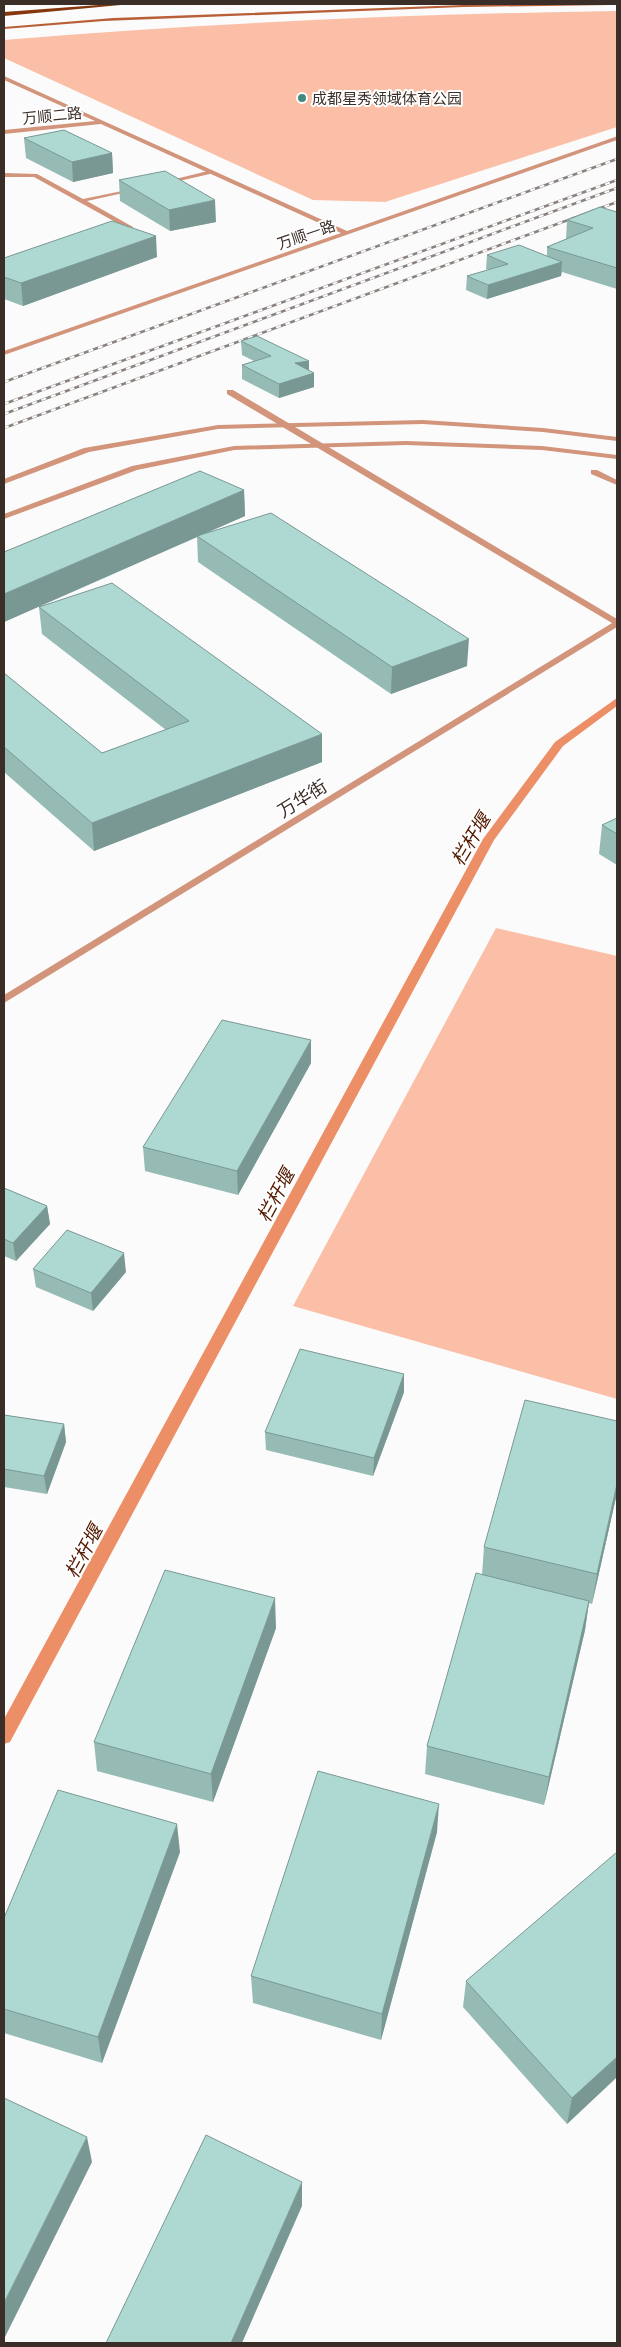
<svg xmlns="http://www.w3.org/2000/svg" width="621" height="2347" font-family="Commissioner,'Noto Sans SC',sans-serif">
  <rect width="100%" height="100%" fill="#fbfbfb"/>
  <path fill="#fabfa6" d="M 617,11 L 617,127 L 385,202 L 313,200 L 4,58 L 4,40 C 208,23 412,14 617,11 Z
    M 496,928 L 617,956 L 617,1399 L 293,1306 Z"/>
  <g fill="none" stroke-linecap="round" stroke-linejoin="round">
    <path fill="#ec8e66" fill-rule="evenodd" d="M 617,698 L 617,706 L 563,746 L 494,840 L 10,1742 L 4,1744 L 4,1719 L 483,839 L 555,742 Z"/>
    <path fill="#d2947a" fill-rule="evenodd" d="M 212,170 L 214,173 L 162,185 L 159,183 Z
      M 4,173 L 37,174 L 83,199 L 137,188 L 137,190 L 87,201 L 133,227 L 132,235 L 121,238 L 121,236 L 126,234 L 128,229 L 34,177 L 4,177 Z
      M 591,470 L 597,470 L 617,480 L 617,485 L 591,474 Z"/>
    <path fill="#d2947a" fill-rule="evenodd" d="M 4,76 L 347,231 L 615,137 L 617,136 L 617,140 L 4,355 L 4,351 L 341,233 L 101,124 L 4,134 L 4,130 L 95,121 L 4,80 Z
      M 227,390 L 233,390 L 617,619 L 617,626 L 227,394 Z"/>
    <path fill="#d2947a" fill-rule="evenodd" d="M 423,420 L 543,428 L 617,437 L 617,441 L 543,432 L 423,424 L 218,429 L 89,452 L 4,484 L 4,479 L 84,448 L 218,425 Z
      M 406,441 L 542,446 L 617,455 L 617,459 L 542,450 L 406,445 L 234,450 L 137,470 L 4,519 L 4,514 L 132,466 L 234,446 Z
      M 617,620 L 617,627 L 4,1003 L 4,995 Z"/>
    <path fill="#b85f37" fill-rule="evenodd" d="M 613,4 L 611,5 L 463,7 L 104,21 L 4,29 L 4,27 L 113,18 L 463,5 Z"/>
    <path fill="#86360d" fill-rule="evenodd" d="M 112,4 L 131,4 L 4,16 L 4,12 Z"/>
    <g stroke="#8a827f" stroke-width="2.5">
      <path id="rail" d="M 4,382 L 617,159
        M 4,404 L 617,180
        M 4,414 L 617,188
        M 4,428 L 617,202"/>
    </g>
    <use href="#rail" stroke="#fff" stroke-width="2" stroke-dasharray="5" stroke-linecap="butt"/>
  </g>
  <path fill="#96bbb5" d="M 24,138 L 112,153 L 113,173 L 73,182 L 26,158 Z
    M 119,180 L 216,222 L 170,231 L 120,201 Z
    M 617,212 L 617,289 L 562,272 L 561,276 L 487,299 L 466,290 L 467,276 L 489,270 L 486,269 L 487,255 L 547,256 L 547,247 L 566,239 L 567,220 Z
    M 157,257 L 23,306 L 4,299 L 4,258 Z
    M 241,341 L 309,371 L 314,387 L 279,398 L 242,379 L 242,365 L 254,361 L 242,355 Z
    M 244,490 L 245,516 L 201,535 L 467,666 L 391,694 L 198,562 L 197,536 L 4,622 Z
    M 39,607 L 322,762 L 94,851 L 4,772 L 4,673 L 102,753 L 166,730 L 42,634 Z
    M 617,818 L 617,865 L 599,854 L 602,825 Z
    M 311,1063 L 238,1195 L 145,1171 L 143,1147 Z
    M 4,1188 L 47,1206 L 50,1224 L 16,1261 L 4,1256 Z
    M 33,1269 L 126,1272 L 93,1311 L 36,1287 Z
    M 404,1374 L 404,1392 L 373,1476 L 266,1450 L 265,1432 Z
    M 4,1415 L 64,1424 L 66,1442 L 47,1494 L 4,1487 Z
    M 617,1493 L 592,1604 L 589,1603 L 585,1630 L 544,1805 L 425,1774 L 427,1746 L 482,1575 L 484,1547 Z
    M 276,1628 L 213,1802 L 97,1771 L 94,1742 Z
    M 437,1832 L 381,2040 L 253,2003 L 251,1976 Z
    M 180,1852 L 102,2063 L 4,2033 L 4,1918 Z
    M 466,1981 L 617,2077 L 567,2124 L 463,2007 Z"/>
  <path fill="#7a9893" d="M 112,153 L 113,173 L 73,182 L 72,162 Z
    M 215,200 L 216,222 L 170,231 L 169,210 Z
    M 156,236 L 157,257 L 23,306 L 21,283 Z
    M 562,262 L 561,276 L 487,299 L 488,285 Z
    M 309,361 L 309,374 L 314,373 L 314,387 L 279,398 L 279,384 L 295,363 Z
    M 244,490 L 245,516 L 4,622 L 4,594 Z
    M 469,639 L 467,666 L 391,694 L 392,667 Z
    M 322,734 L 322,762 L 94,851 L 92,823 Z
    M 311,1040 L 311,1063 L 238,1195 L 237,1171 Z
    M 47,1206 L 50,1224 L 16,1261 L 13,1243 Z
    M 124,1253 L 126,1272 L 93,1311 L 91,1293 Z
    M 404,1374 L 404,1392 L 373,1476 L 374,1458 Z
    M 64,1424 L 66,1442 L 47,1494 L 44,1476 Z
    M 617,1484 L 617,1493 L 592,1604 L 597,1574 Z
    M 275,1598 L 276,1628 L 213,1802 L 211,1774 Z
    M 589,1601 L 585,1630 L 544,1805 L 549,1777 Z
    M 439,1804 L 437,1832 L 381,2040 L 382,2014 Z
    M 177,1824 L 180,1852 L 102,2063 L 98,2037 Z
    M 617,2057 L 617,2077 L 567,2124 L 572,2098 Z
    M 87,2137 L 92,2162 L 4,2339 L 4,2303 Z
    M 302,2182 L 302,2206 L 242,2343 L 231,2343 Z"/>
  <path fill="#aed9d2" stroke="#7a9893" d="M 64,130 L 112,153 L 72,162 L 24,138 Z
    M 165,171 L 215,200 L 169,210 L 119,180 Z
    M 600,207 L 617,212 L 617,268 L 547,247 L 593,228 L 567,220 Z
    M 112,221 L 156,236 L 21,283 L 4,277 L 4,258 Z
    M 519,245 L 562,262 L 488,285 L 467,276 L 508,264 L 487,255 Z
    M 257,336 L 309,361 L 295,363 L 314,373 L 279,384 L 242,365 L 271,356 L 241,341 Z
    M 200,471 L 244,490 L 4,594 L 4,552 Z
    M 271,513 L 469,639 L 392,667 L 197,536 Z
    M 112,583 L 322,734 L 92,823 L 4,747 L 4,673 L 102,753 L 189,721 L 39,607 Z
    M 617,818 L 617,834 L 602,825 Z
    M 222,1020 L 311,1040 L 237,1171 L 143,1147 Z
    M 4,1188 L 47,1206 L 13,1243 L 4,1239 Z
    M 67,1230 L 124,1253 L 91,1293 L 33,1269 Z
    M 300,1349 L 404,1374 L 374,1458 L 265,1432 Z
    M 525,1400 L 617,1421 L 617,1484 L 597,1574 L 484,1547 Z
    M 4,1415 L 64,1424 L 44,1476 L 4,1469 Z
    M 165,1570 L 275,1598 L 211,1774 L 94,1742 Z
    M 476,1573 L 589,1601 L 549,1777 L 427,1746 Z
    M 318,1771 L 439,1804 L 382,2014 L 251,1976 Z
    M 58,1790 L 177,1824 L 98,2037 L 4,2009 L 4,1918 Z
    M 617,1852 L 617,2057 L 572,2098 L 466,1981 Z
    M 4,2098 L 87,2137 L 4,2303 Z
    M 206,2135 L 302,2182 L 231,2343 L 106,2343 Z"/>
  <circle fill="#43897f" stroke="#fff" stroke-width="2" cx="302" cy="98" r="5"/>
  <g text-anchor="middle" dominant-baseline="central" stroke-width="4" stroke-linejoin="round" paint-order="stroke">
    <g font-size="15" fill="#3b2d27" stroke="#fff" text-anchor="start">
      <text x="312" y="98">成都星秀领域体育公园</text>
    </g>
    <g font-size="15" fill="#3b2d27" stroke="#fff">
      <text transform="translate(52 115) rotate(-6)">万顺二路</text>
      <text transform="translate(306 234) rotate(-19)">万顺一路</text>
    </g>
    <g font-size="18" fill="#3b2d27" stroke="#fff">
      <text transform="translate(302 798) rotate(-32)">万华街</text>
    </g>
    <g font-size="19" font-style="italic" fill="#541a00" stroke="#fff">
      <text transform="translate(470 839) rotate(-59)">栏杆堰</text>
      <text transform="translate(275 1195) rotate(-62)">栏杆堰</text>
      <text transform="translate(83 1551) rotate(-62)">栏杆堰</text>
    </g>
  </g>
  <rect width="621" height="2347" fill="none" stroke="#3b2d27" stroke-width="10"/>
</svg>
